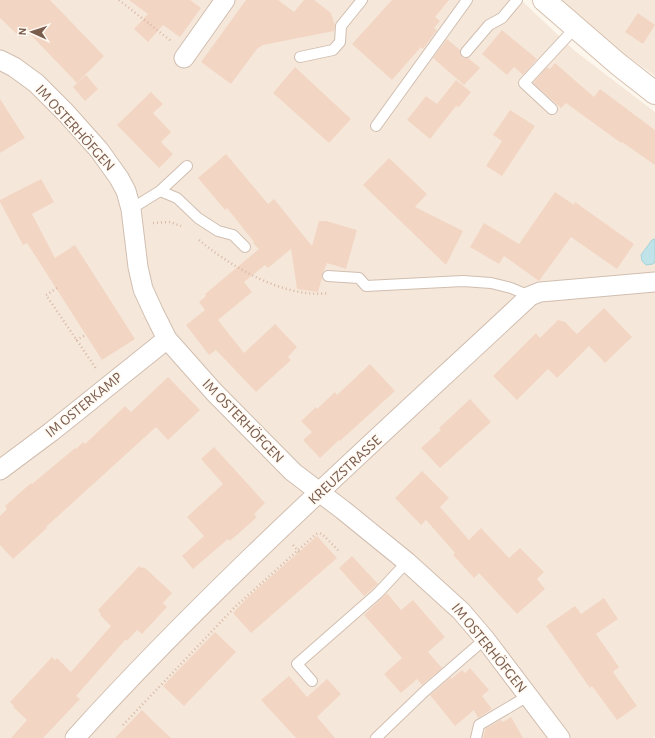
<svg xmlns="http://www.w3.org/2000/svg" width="655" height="738" font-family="'Alegreya Sans',sans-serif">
  <rect width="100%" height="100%" fill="#fdf6ec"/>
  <path fill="#f5e8da" d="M 0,0 L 521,0 L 575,51 L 655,112 L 655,736 L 653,738 L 0,738 Z
    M 561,0 L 655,0 L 655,76 L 626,55 Z"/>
  <path fill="#bfe3e8" stroke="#a5d3da" d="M 655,239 L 655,262 L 653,264 L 646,265 L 642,261 L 641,255 L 652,240 Z"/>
  <path fill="#f3d5c3" d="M 0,0 L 50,0 L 104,56 L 77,83 L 27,31 L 20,37 L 0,18 Z
    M 129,0 L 190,0 L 201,8 L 180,37 L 163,25 L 148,42 L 134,29 L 148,14 Z
    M 246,0 L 278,0 L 294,12 L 304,0 L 314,0 L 331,13 L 335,25 L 334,31 L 263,45 L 257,49 L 231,84 L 201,62 Z
    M 392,0 L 449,0 L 435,17 L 440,21 L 434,28 L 437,30 L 423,49 L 421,47 L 392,80 L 352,44 Z
    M 638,13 L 655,25 L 643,44 L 625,32 Z
    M 502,30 L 537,59 L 523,75 L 514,67 L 507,75 L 482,54 Z
    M 447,39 L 460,50 L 462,57 L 464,58 L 468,58 L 480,68 L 464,85 L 433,58 Z
    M 555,63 L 594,97 L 600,89 L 655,130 L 655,165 L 622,142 L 621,143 L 566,103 L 561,108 L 533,83 L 547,67 L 550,69 Z
    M 295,67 L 351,119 L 329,143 L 273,93 Z
    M 86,75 L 98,89 L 85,101 L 73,87 Z
    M 456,80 L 471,92 L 459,107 L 456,106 L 430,139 L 407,120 L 426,96 L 437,104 Z
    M 151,92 L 163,104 L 153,113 L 171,132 L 161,142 L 173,154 L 159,168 L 117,125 Z
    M 0,99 L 25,138 L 0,153 Z
    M 510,110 L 535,126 L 502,176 L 486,166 L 502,141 L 493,135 Z
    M 226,154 L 268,204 L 274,199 L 312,246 L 319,221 L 326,221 L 357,230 L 346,269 L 327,263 L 322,275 L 322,278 L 318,292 L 297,289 L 291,249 L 268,268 L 265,265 L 244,282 L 252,292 L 218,320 L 244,353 L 275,324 L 297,347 L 288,357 L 291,360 L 256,392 L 216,350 L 209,355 L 186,325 L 205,310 L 199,302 L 206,296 L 205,294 L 259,249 L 253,243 L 254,242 L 227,208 L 225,210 L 198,178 Z
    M 389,158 L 427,194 L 415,207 L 463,231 L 446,265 L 363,185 Z
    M 41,179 L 54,202 L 32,214 L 55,258 L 75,245 L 135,339 L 102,360 L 27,243 L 23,245 L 0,202 L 0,200 Z
    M 555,192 L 574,205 L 575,202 L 634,244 L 617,269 L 571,237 L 539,281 L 504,256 L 499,264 L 470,247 L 484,223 L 519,244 Z
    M 604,308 L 632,337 L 605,363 L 589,346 L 557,378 L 548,369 L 517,400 L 493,376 L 536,333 L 540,338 L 558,320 L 565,322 L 577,334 Z
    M 370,364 L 395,391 L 340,441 L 339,440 L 320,458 L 303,440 L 312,432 L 301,421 L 316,407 L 317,409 L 335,392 L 337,395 Z
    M 168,377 L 200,410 L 168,440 L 156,427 L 46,527 L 47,528 L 13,559 L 0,545 L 0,516 L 7,509 L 5,506 L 31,483 L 32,484 L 75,448 L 76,449 L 83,442 L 85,444 L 125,406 L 131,412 Z
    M 470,399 L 491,422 L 440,468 L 421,448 L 441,430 L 439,428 Z
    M 214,447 L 265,503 L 254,514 L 257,517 L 230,541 L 228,539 L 193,569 L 182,556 L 204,536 L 187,517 L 223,484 L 201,459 Z
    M 422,471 L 449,498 L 440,507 L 469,540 L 481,528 L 509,558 L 520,548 L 544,572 L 537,579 L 545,589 L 517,614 L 479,573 L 474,578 L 453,555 L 455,553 L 426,520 L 421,525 L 395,498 Z
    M 317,536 L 337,558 L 251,633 L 233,613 L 247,598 Z
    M 352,556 L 378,584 L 364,596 L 339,568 Z
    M 139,566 L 142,568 L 144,567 L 172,593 L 163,603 L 167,607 L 142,634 L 137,630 L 127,641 L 126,639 L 76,696 L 80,699 L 43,738 L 11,738 L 27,720 L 13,707 L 14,706 L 10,702 L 52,657 L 55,660 L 57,658 L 71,672 L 111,626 L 100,615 L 101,614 L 98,610 Z
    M 387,593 L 401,610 L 413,600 L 445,637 L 428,652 L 442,668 L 422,685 L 417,679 L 401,693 L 384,674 L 402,658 L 364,615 Z
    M 604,598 L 618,619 L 596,634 L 619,667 L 613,672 L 637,706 L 617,720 L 592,686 L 590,688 L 546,626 L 575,606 L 581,614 Z
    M 215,632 L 236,652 L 184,706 L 163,686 Z
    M 470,668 L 489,690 L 482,696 L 492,709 L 478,718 L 474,710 L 455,726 L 430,695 L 451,677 L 451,679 L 462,670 L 465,673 Z
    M 289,676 L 307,697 L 327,679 L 341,694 L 317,717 L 335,738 L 296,738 L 261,700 Z
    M 142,710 L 156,724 L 171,738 L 115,738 Z
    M 511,717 L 523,738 L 483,738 L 485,731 L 485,729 L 501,720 L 503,722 Z"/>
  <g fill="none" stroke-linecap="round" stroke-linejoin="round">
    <g stroke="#d1beb0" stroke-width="12">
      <path id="service" d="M 466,52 L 489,25 L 502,18 L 517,0
        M 300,57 L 333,50 L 340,42 L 341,26 L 362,0
        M 552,109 L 524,83 L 575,28
        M 376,126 L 467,0
        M 160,191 L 177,198 L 198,218 L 218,231 L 233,235 L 245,247
        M 131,209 L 160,191 L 187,166
        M 328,276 L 359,278 L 366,286 L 463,281 L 491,283 L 511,288 L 530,296
        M 312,681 L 297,664 L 378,593 L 407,562
        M 376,738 L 425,691 L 485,639
        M 476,738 L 479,725 L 528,696"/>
    </g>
    <g stroke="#d1beb0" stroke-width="21">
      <path id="minor" d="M 184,58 L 225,0
        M 0,60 L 14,67 L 36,83 L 66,113 L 99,150 L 119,178 L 126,191 L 131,209 L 138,267 L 143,289 L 154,313 L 167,339 L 214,392 L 293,472 L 343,510 L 407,562 L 461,611 L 485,639 L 560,738
        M 0,470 L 51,432 L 167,339
        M 75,738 C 217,581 376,440 530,296 L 540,292 L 552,291 L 655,282"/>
    </g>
    <g stroke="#d6c0b0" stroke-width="24">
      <path id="secondary" d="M 544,0 L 618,64 L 655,93"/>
    </g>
    <path stroke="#d9b8a5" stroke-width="2.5" stroke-dasharray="1 3" stroke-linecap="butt" d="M 119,0 L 171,41
      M 153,223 L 170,222 L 181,226
      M 199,240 C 231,267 286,299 328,293
      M 57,288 L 46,295 L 97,370
      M 76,340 L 86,335
      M 293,545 L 299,552
      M 123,725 L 235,607 L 316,534 L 319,533 L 322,534 L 339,551"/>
    <use href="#service" stroke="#fff" stroke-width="10"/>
    <use href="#minor" stroke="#fff" stroke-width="19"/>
    <use href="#secondary" stroke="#fff" stroke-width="22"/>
  </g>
  <g text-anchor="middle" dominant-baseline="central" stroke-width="3.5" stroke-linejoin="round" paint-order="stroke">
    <g font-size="15" fill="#7a5c4d" stroke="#fffaf3">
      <text transform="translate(75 128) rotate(48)">IM OSTERHÖFGEN</text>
      <text transform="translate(84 405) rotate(-39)">IM OSTERKAMP</text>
      <text transform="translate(243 421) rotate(46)">IM OSTERHÖFGEN</text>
      <text transform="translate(345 470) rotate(-43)">KREUZSTRASSE</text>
      <text transform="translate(489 648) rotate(51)">IM OSTERHÖFGEN</text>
    </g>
  </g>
  <g transform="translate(32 32) rotate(273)" stroke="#fffaf3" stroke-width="3" paint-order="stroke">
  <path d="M0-3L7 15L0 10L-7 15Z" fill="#7a5c4d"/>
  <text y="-6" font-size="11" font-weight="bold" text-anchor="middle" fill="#7a5c4d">N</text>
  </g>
</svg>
